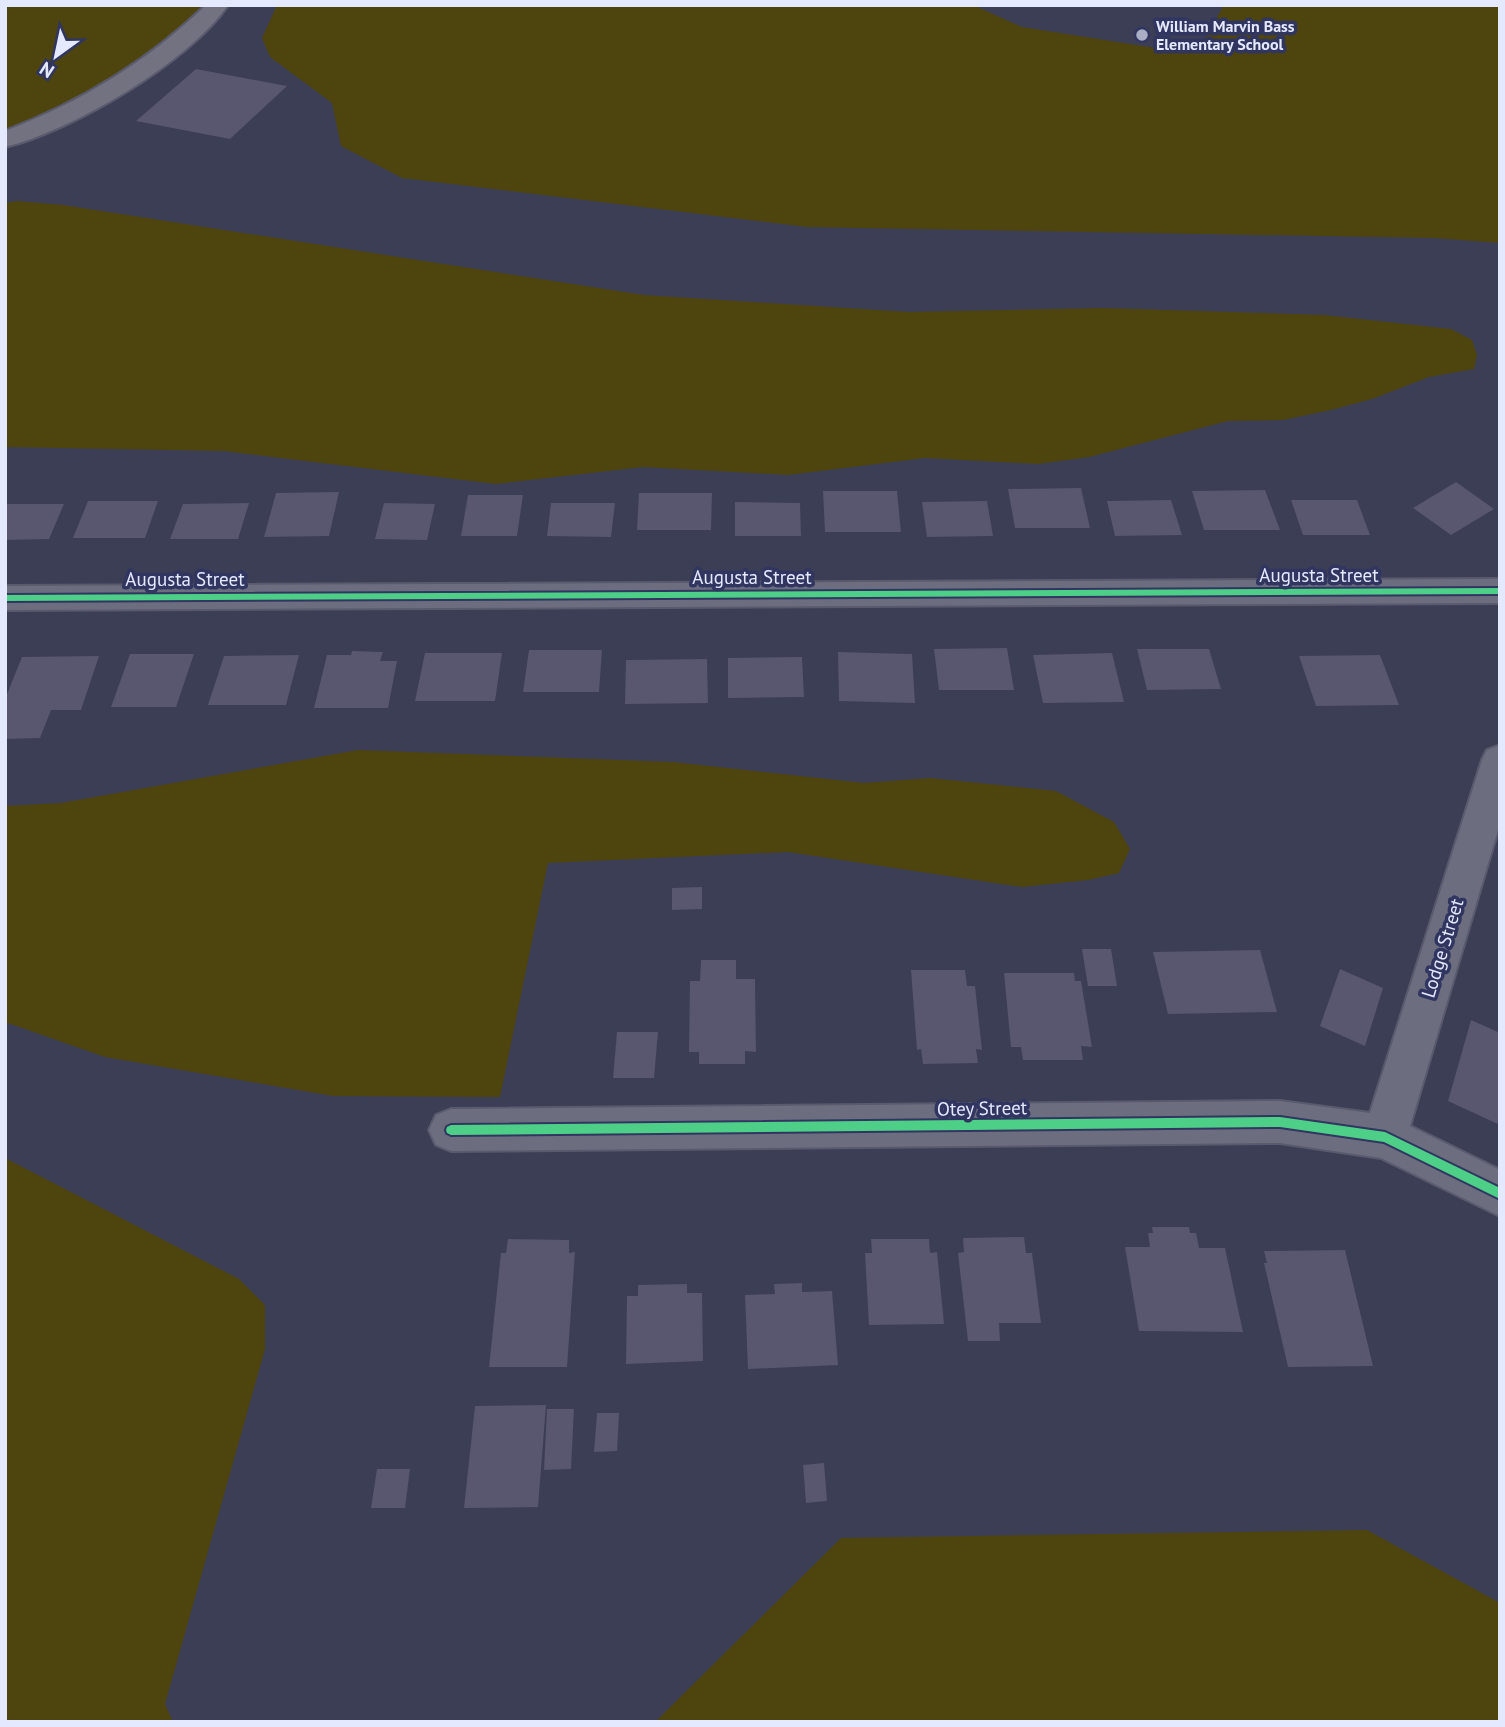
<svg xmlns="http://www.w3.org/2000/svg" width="1505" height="1727" font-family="'PT Sans',sans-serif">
  <rect width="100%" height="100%" fill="#3c3e56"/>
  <path fill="#4e440d" d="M 5,5 L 204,5 C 147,61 79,102 5,131 Z
    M 277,5 L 973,5 L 1022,27 L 1168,50 L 1202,44 L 1224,5 L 1500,5 L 1500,243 L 1434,238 L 807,227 L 402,178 L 341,146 L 332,103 L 270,57 L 262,38 Z
    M 17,201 L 63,205 L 644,295 L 909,312 L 1103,308 L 1324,315 L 1451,329 L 1472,340 L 1477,355 L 1474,369 L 1429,377 L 1372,399 L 1331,410 L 1283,420 L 1228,421 L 1089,457 L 1038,464 L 925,458 L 788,475 L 643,467 L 496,484 L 224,451 L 5,447 L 5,203 Z
    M 358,750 L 673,762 L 864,783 L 930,778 L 1056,791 L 1114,822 L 1130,849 L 1119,873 L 1088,880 L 1022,887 L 788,852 L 548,863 L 500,1097 L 333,1096 L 105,1057 L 5,1022 L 5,806 L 61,803 Z
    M 5,1158 L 239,1279 L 265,1305 L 265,1349 L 165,1704 L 173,1722 L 5,1722 Z
    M 1367,1530 L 1500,1603 L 1500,1722 L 655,1722 L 841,1538 Z"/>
  <path fill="#59566f" d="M 196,69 L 287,86 L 230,139 L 136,121 Z
    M 1456,482 L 1494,509 L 1451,535 L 1413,508 Z
    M 1081,488 L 1090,528 L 1015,528 L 1008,489 Z
    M 1265,490 L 1280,530 L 1204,530 L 1192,491 Z
    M 823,491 L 897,491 L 901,532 L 825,532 Z
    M 339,492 L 329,536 L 264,537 L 276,493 Z
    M 639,493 L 712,493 L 711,530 L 637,530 Z
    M 468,495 L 523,495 L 517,536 L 461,536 Z
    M 1171,500 L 1182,535 L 1115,536 L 1107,501 Z
    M 1291,500 L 1357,500 L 1370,535 L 1303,535 Z
    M 88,501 L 158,501 L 145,538 L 73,538 Z
    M 987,501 L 993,536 L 927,537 L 922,502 Z
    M 735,502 L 800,503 L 801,536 L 735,536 Z
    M 249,503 L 238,539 L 170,539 L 183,504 Z
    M 384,503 L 435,504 L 427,540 L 375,539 Z
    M 551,503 L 615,503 L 611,537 L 547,536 Z
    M 5,504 L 64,504 L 49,539 L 5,540 Z
    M 1007,648 L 1014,690 L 939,690 L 934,649 Z
    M 1137,649 L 1209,649 L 1221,689 L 1147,690 Z
    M 529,650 L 602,650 L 599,692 L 523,692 Z
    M 352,651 L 383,652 L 380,661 L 397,661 L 388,708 L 314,708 L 327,655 L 351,655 Z
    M 838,652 L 912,654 L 915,703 L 839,701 Z
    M 425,653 L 502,653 L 495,701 L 415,701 Z
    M 1112,653 L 1124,702 L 1043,703 L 1033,655 Z
    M 130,654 L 194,654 L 176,707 L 111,707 Z
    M 299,655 L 286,705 L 208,705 L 224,656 Z
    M 1380,655 L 1399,705 L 1316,706 L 1299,656 Z
    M 99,656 L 81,710 L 51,710 L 40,738 L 5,739 L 5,699 L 22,657 Z
    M 802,657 L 804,697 L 728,698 L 728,658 Z
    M 707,659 L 708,703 L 625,704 L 626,660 Z
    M 702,887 L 702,909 L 672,910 L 672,888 Z
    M 1082,949 L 1111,949 L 1117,986 L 1088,986 Z
    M 1260,950 L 1277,1012 L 1168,1014 L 1153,952 Z
    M 701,960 L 736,960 L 736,979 L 755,979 L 756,1052 L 745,1051 L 745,1064 L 699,1064 L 699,1052 L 689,1052 L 690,981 L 700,981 Z
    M 1340,969 L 1383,988 L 1365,1046 L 1320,1026 Z
    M 911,970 L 965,970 L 967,986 L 975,986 L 982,1050 L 976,1049 L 978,1063 L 923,1064 L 921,1049 L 917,1050 Z
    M 1004,973 L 1074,973 L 1075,981 L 1081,981 L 1092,1047 L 1081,1046 L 1083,1060 L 1023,1060 L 1021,1047 L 1011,1047 Z
    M 1471,1020 L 1500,1033 L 1500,1125 L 1448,1101 Z
    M 617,1032 L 658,1032 L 654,1078 L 613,1078 Z
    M 1152,1227 L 1189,1227 L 1190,1233 L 1196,1233 L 1199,1248 L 1225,1248 L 1243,1332 L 1139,1331 L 1125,1247 L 1150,1247 L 1148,1233 L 1153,1233 Z
    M 1024,1237 L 1026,1253 L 1032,1253 L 1041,1323 L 999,1323 L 1000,1341 L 968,1341 L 958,1253 L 964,1252 L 963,1238 Z
    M 508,1239 L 569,1240 L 569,1253 L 575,1252 L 567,1367 L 489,1367 L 501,1253 L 506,1253 Z
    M 871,1239 L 929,1239 L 930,1253 L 937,1252 L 944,1324 L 869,1325 L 865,1253 L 872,1253 Z
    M 1345,1250 L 1373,1366 L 1288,1367 L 1264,1263 L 1267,1263 L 1264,1251 Z
    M 802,1283 L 802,1292 L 832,1291 L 838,1365 L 748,1369 L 745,1295 L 775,1294 L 774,1284 Z
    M 687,1284 L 687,1293 L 702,1293 L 703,1361 L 626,1364 L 627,1296 L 638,1296 L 638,1285 Z
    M 546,1405 L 538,1507 L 464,1508 L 475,1406 Z
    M 547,1409 L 574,1409 L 571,1469 L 544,1470 Z
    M 597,1413 L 619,1413 L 617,1451 L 594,1452 Z
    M 824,1463 L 827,1501 L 806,1503 L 803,1465 Z
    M 377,1469 L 410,1469 L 405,1508 L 371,1508 Z"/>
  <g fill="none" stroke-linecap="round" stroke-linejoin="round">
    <g stroke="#595a6d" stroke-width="4">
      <path id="minor" d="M 1500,579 L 1500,603 L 5,610 L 5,586 Z
        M 1500,745 L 1500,823 L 1410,1126 L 1500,1170 L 1500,1216 L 1381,1158 L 1280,1143 L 451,1151 L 436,1145 L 429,1130 L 436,1115 L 451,1109 L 1280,1101 L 1370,1113 L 1482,760 L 1487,750 Z"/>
    </g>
    <g stroke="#595a6d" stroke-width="4">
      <path id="secondary" d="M 206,5 L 228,5 C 189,62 72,131 5,147 L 5,131 C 81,102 147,62 206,5 Z"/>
    </g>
    <use href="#minor" fill="#6c6e80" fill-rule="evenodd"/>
    <use href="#secondary" fill="#737281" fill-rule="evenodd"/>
    <g stroke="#313661" stroke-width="4">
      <path id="cycleway" d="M 1500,588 L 1500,594 L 5,601 L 5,595 Z
        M 1280,1117 L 1385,1132 L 1500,1188 L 1500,1199 L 1384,1142 L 1280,1127 L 451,1135 L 447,1133 L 446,1130 L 447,1127 L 451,1125 Z"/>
    </g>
    <use href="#cycleway" fill="#4dcf88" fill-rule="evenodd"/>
  </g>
  <circle fill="#aaadc4" stroke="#313661" stroke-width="2.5" cx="1142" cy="35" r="7"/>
  <g text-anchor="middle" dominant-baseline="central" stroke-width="7" stroke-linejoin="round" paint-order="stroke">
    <g font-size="16" font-weight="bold" fill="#e5e9ff" stroke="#313661" text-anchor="start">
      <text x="1156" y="26">William Marvin Bass<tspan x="1156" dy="18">Elementary School</tspan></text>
    </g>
    <g font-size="19" fill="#e5e9ff" stroke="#313661">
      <text x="1319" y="575">Augusta Street</text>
      <text x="752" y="577">Augusta Street</text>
      <text x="185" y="579">Augusta Street</text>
      <text transform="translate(1442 948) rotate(-73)">Lodge Street</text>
      <text transform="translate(982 1108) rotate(-1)">Otey Street</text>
    </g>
  </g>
  <rect width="1505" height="1727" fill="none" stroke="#e5e9ff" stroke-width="14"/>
  <g transform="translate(56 56) rotate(213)" stroke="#313661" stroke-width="5" paint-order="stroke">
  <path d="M0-5L12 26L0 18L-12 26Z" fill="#e5e9ff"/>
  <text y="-10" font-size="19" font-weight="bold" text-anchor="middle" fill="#e5e9ff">N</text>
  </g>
</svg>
